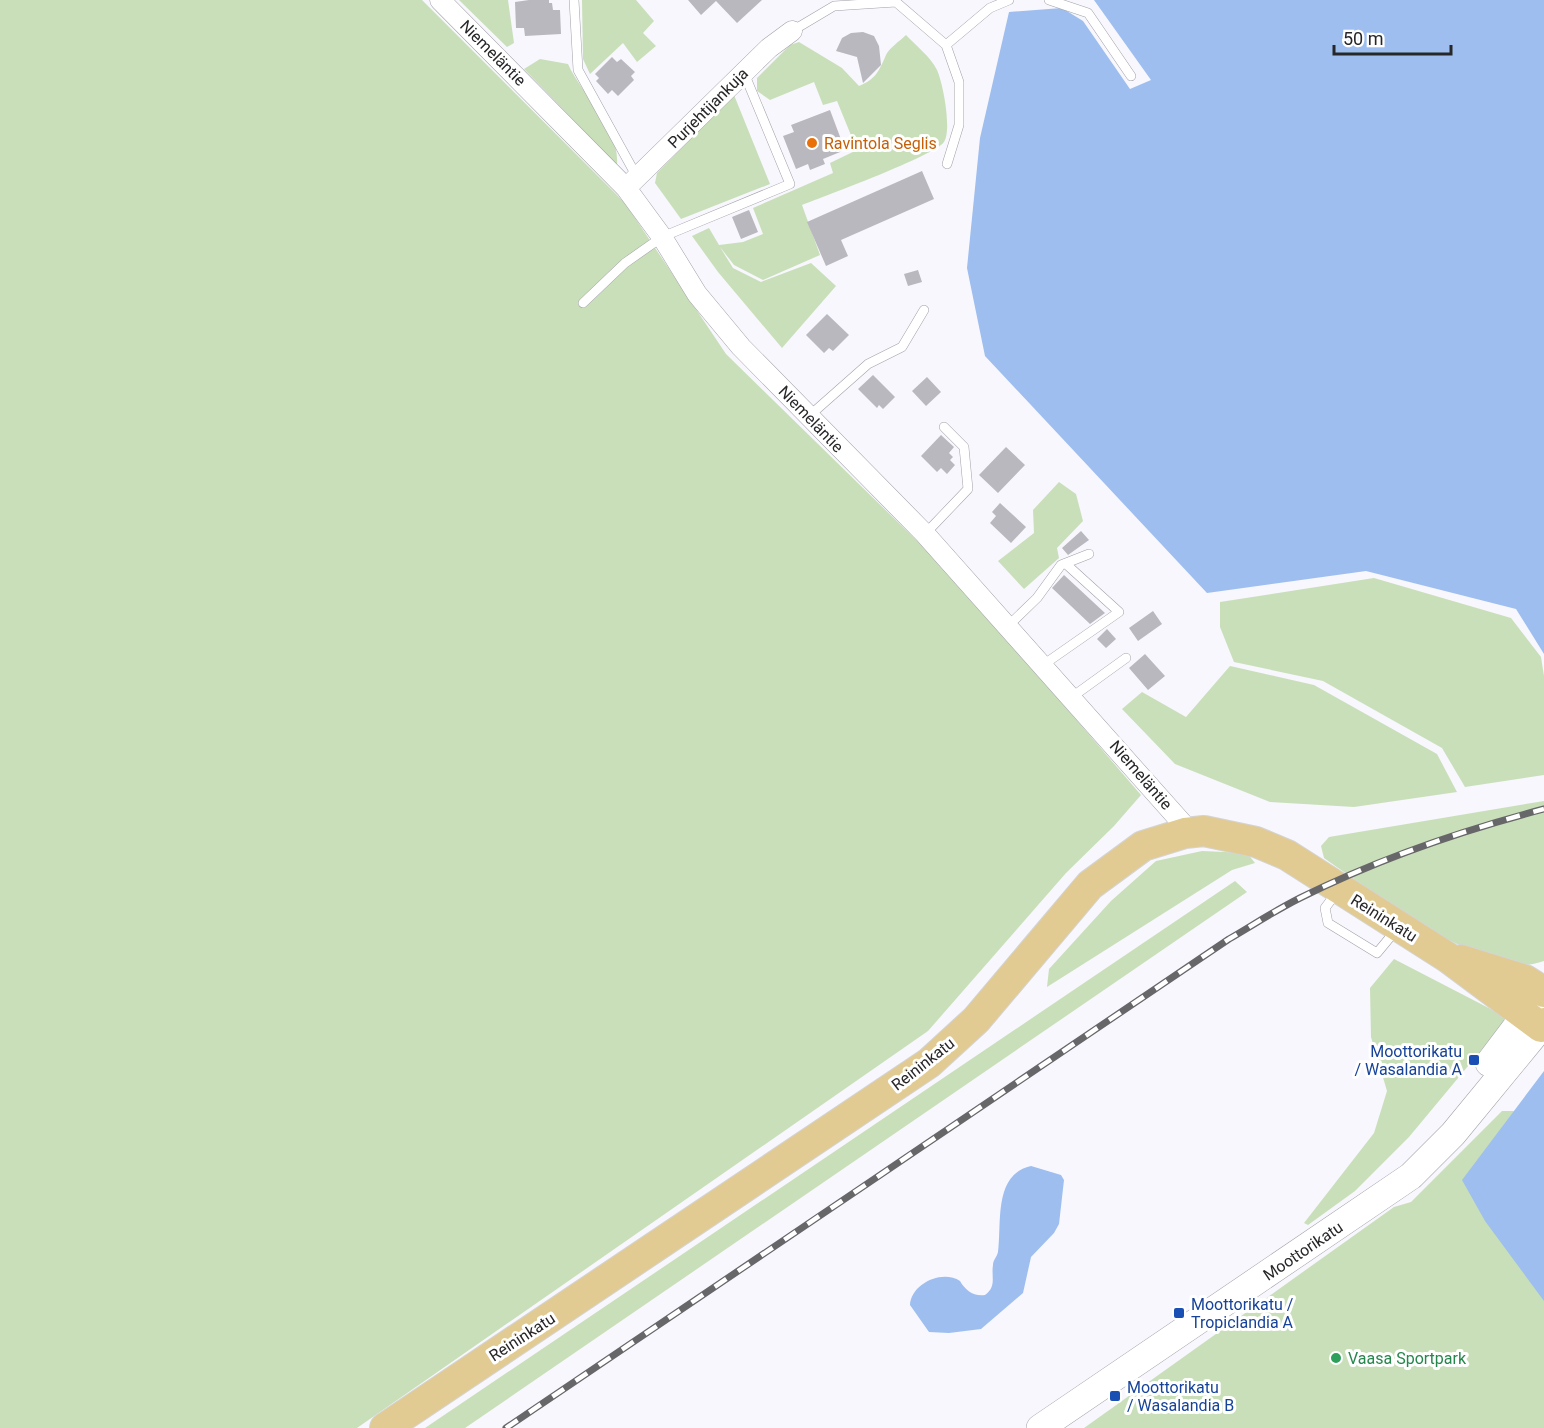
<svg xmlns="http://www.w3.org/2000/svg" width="1544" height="1428" font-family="Roboto,sans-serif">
  <rect width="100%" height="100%" fill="#f7f7fd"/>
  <path fill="#c9dfb9" d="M 0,0 L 422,0 L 625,203 L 726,354 L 952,575 L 1141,795 L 1114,826 L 1066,873 L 928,1031 L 357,1428 L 0,1428 Z
    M 459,0 L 508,0 L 514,43 L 507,47 Z
    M 582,0 L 636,0 L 654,21 L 643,33 L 656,46 L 637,62 L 623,43 L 590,74 L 583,59 Z
    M 906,35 C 915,45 931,57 937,70 C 943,83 952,130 944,142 C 934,156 825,196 802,205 L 820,255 L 763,280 L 734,265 L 720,247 L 733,268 L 761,282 L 811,263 L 836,286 L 782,348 L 718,272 L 692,236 L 709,228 L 719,245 L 743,242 L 763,234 L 753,208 L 833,173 L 830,163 L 857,150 L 837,101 L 823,105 L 814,82 L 770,100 L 757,91 L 757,78 L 790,45 L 799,42 L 842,68 L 859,86 C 876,79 879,71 886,55 C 889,48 900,41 906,35 Z
    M 540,59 L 568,64 C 583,97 620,127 617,165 L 524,69 Z
    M 734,95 L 770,184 L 681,219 L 655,183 L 657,173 Z
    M 1059,482 L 1076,494 L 1083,521 L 1057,548 L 1059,558 L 1024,589 L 998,561 L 1034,533 L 1033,510 Z
    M 1374,578 L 1511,618 L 1541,657 L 1544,676 L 1544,775 L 1465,787 L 1442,748 L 1323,681 L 1234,662 L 1220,627 L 1220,602 Z
    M 1230,666 L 1314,685 L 1437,754 L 1457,792 L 1354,807 L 1270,802 L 1175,764 L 1122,709 L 1142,692 L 1186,717 Z
    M 1544,801 L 1544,961 C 1530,965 1517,968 1503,963 C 1438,942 1380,897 1324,858 L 1321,846 L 1329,837 Z
    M 1202,851 L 1247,853 L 1255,863 L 1232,870 L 1047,987 L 1049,969 L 1111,901 L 1156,861 Z
    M 1235,881 L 1247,892 L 465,1428 L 425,1428 Z
    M 1394,959 L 1508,1018 L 1409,1137 L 1355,1191 L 1308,1225 L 1304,1223 L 1374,1133 L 1387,1091 L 1371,1037 L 1370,988 Z
    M 1502,1111 L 1513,1111 L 1544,1129 L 1544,1428 L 1084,1428 L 1394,1207 L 1411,1202 Z"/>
  <path fill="#9dbeee" d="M 1094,0 L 1544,0 L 1544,654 L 1516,609 L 1366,571 L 1207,593 L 985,356 L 967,268 L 980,138 L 1009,12 L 1062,8 L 1083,21 L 1130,89 L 1151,80 Z
    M 1544,1071 L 1544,1301 L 1485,1221 L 1462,1180 Z
    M 1031,1166 L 1061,1175 L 1064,1180 L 1059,1224 L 1054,1233 L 1031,1257 L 1023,1293 L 981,1329 L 949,1333 L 929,1332 L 910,1305 C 911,1284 942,1269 960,1281 C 965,1290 974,1297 985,1295 C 997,1286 991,1277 993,1265 C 993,1260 997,1257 998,1252 C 1002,1224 993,1174 1031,1166 Z"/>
  <path fill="#b8b8be" d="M 529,0 L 549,0 L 549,3 L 552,3 L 553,10 L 560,10 L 561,34 L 525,36 L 524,28 L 516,28 L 515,2 Z
    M 688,0 L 762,0 L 737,23 L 716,1 L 701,15 Z
    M 863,32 L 874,36 L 879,46 L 881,65 L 863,83 L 857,57 L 836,51 L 842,38 L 851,33 Z
    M 612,57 L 617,62 L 621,59 L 635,72 L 631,76 L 634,80 L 618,96 L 612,90 L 608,94 L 596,81 L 599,78 L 595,74 Z
    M 830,110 L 845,150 L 823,159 L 825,164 L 810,170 L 808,164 L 796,169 L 783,136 L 794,132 L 791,125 Z
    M 922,171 L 934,199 L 841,240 L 848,256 L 826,266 L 807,222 Z
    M 749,210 L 758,232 L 741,239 L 732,217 Z
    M 918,270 L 922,282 L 908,286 L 904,274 Z
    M 827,314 L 849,335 L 833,351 L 829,348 L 824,353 L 806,335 Z
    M 873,375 L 895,397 L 883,409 L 879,405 L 877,408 L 858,389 Z
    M 927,377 L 941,392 L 926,406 L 912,391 Z
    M 941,435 L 954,447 L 949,453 L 953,457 L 950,460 L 955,465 L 947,474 L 941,468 L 937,472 L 921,456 Z
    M 1006,447 L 1025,465 L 998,493 L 979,475 Z
    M 1000,503 L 1026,527 L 1011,543 L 990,523 L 996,516 L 992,512 Z
    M 1081,531 L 1089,540 L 1068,555 L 1062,548 Z
    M 1064,575 L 1105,613 L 1090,624 L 1052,588 Z
    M 1153,611 L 1162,624 L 1138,641 L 1129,628 Z
    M 1107,629 L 1116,639 L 1106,648 L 1097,639 Z
    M 1145,654 L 1165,676 L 1148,690 L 1129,668 Z"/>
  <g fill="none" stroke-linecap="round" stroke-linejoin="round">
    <g stroke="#a1a1a7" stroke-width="10">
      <path id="service" d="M 574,0 L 578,70 L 637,177
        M 1049,0 L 1088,13 L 1131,76
        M 792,31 L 834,6 L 896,2 L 946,45 L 959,82 L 959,125 L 947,164
        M 946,45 L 990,8 L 1009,0
        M 583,303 L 625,263 L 662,237 L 790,184 L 744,73
        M 808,417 L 868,364 L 902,347 L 924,310
        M 925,534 L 968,489 L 964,447 L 944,427
        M 1008,626 L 1037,598 L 1061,565 L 1089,554
        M 1043,665 L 1119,612 L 1066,564
        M 1072,697 L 1126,658
        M 1337,892 L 1325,908 L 1328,923 L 1377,953 L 1396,930"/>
    </g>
    <g stroke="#a1a1a7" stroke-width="21">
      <path id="minor" d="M 440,0 L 626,188 L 662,237 L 697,294 L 741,347 L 925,534 L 1191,833
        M 626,188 L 769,48 L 792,31"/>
    </g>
    <g stroke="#a1a1a7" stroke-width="28">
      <path id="secondary" d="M 1489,1063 L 1538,998
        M 1040,1428 L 1411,1176 L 1453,1134 L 1541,1027"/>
    </g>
    <g stroke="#d4d4d4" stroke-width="32">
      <path id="primary" d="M 1461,960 L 1525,980 L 1544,992
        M 385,1428 L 929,1063 L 976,1020 L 1090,885 L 1143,846 L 1185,833 L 1204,831 L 1256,842 L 1287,855 L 1447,957 L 1541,1027 L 1544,1023"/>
    </g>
    <use href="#service" stroke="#fff" stroke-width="9"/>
    <use href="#minor" stroke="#fff" stroke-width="20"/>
    <use href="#secondary" stroke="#fff" stroke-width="27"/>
    <use href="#primary" stroke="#e1cb93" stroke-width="30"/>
    <g stroke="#67676a" stroke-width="7">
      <path id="rail" d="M 506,1428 L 1229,939 C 1253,925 1276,910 1300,898 C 1378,859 1460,831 1544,809"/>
    </g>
    <use href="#rail" stroke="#fff" stroke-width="4.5" stroke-dasharray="14" stroke-linecap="butt"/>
  </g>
  <circle fill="#e8710a" stroke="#fff" stroke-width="2" cx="812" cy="143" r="6"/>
  <g fill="#1a4fb4" stroke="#fff" stroke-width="2">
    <rect x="1468" y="1054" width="12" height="12" rx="3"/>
    <rect x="1173" y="1307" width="12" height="12" rx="3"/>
    <rect x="1109" y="1390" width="12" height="12" rx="3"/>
  </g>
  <circle fill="#2e9e5b" stroke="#fff" stroke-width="2" cx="1336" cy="1358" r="6"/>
  <g text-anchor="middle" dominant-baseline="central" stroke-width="6" stroke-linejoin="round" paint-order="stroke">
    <g font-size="16" fill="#272729" stroke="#fff">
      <text transform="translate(493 53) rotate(45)">Niemeläntie</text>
      <text transform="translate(708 108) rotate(-45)">Purjehtijankuja</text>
      <text transform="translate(811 419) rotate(46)">Niemeläntie</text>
      <text transform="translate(1141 775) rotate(49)">Niemeläntie</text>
      <text transform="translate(1384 918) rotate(32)">Reininkatu</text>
      <text transform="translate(923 1064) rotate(-38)">Reininkatu</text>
      <text transform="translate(1303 1251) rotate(-34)">Moottorikatu</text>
      <text transform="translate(522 1337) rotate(-33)">Reininkatu</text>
    </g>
    <g font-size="16" fill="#c56008" stroke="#fff" text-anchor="start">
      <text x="824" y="143">Ravintola Seglis</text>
    </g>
    <g font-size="16" fill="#164399" stroke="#fff" text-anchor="start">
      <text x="1462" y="1051" text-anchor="end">Moottorikatu<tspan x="1462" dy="18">/ Wasalandia A</tspan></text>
      <text x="1191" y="1304">Moottorikatu /<tspan x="1191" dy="18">Tropiclandia A</tspan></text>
      <text x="1127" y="1387">Moottorikatu<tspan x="1127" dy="18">/ Wasalandia B</tspan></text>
    </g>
    <g font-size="16" fill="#27864d" stroke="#fff" text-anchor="start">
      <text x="1348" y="1358">Vaasa Sportpark</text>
    </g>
  </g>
  <path d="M1334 45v9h117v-9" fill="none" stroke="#272729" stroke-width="3"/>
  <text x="1343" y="45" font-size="18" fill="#272729" stroke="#ffffff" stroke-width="4.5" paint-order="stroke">50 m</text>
</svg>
